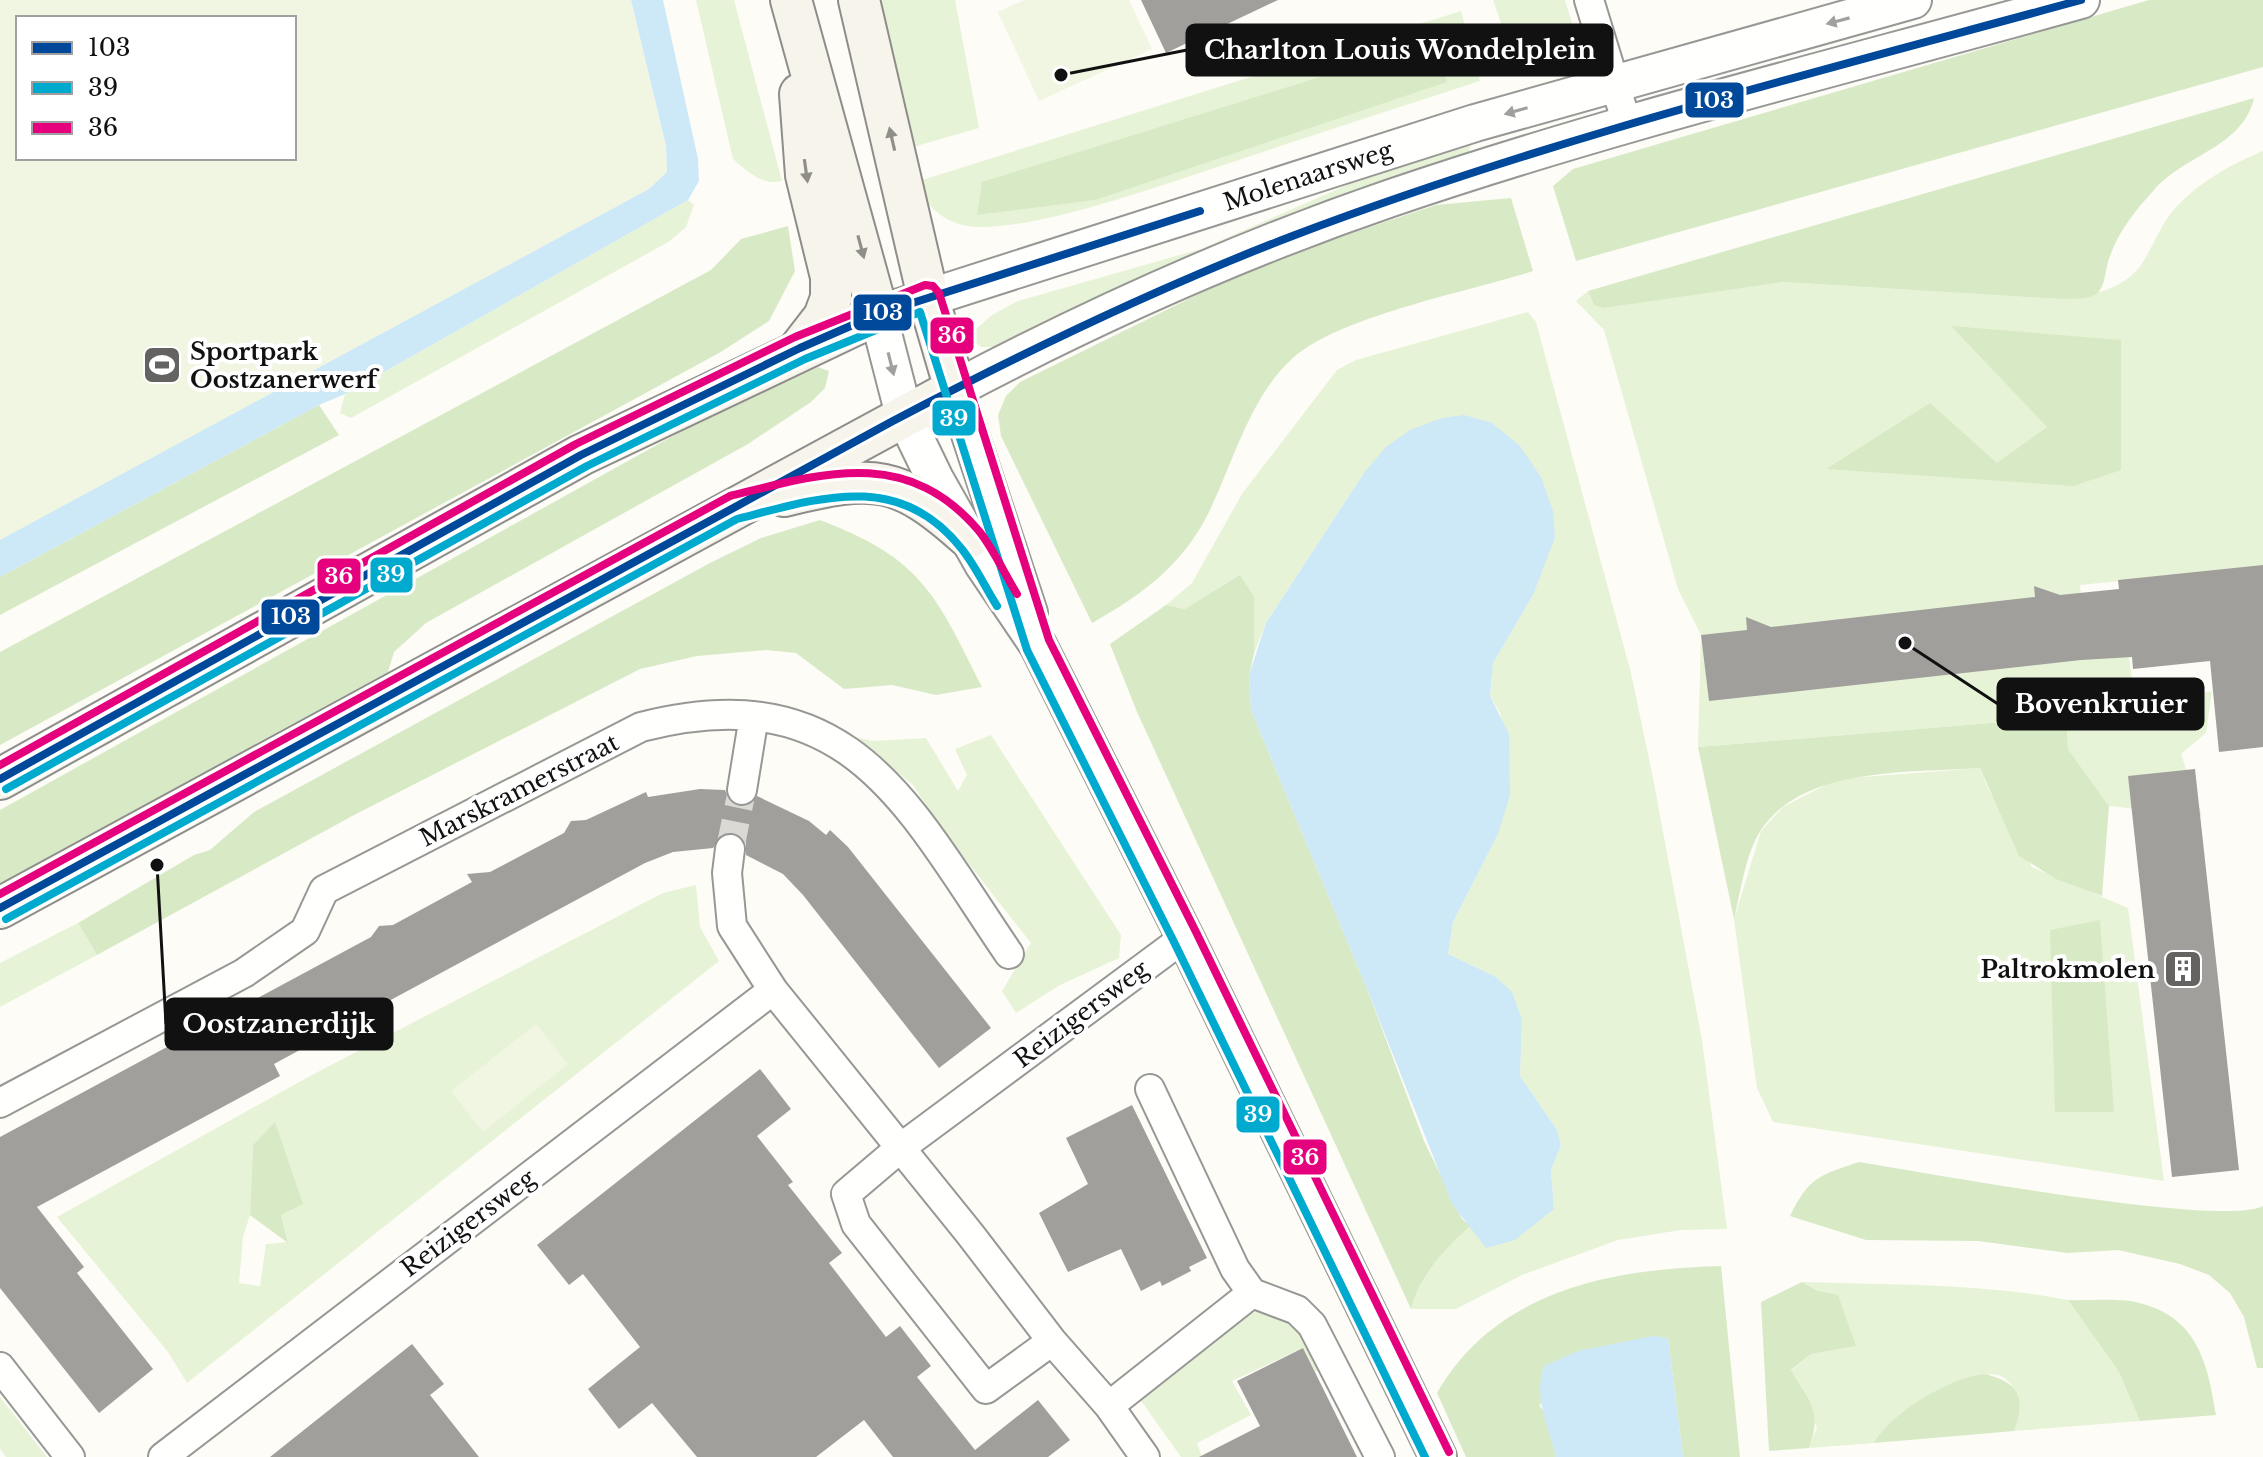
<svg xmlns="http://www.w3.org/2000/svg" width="2263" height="1457" font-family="'Libre Baskerville',serif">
  <rect width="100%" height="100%" fill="#fdfcf7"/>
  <path fill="#e7f3d7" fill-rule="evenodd" d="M 696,0 L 734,0 L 782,181 C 762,186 747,171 733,159 Z
    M 870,0 L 955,0 L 979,128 L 906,149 Z
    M 1493,0 L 1565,0 L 1582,56 L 1518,73 Z
    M 1461,11 L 1480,81 C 1394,109 1307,137 1221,166 C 1164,184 1017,238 963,225 C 941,220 923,203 916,182 Z
    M 1471,143 L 1469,152 L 1421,168 L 1366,199 L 999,347 L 981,347 L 975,342 L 976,329 L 992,315 L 1018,301 L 1201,249 L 1425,151 Z
    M 2263,151 L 2263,567 L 2080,585 L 2083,613 L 2122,609 L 2136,706 L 2212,691 L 2206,733 L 2181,754 L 2202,816 L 2109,806 L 2068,749 L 2065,717 L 1698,747 L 1701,635 L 1678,589 L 1604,330 L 1576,301 L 1588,291 L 1594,305 L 1784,282 L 2059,299 C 2087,296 2123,291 2141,265 C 2155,244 2161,221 2180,203 C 2204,179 2232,164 2263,151 Z
    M 688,200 L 694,205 L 686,227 L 670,241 L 351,418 L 340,413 L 345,394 Z
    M 1528,312 L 1536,322 L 1631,673 L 1653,778 L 1702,1040 L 1727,1229 L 1681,1230 L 1618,1240 L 1522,1275 L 1456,1309 L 1411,1309 C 1419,1282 1444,1236 1473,1225 C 1499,1217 1528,1214 1554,1209 L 1551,1170 L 1561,1145 L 1557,1130 L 1520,1076 L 1522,1019 L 1512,993 L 1496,977 L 1448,954 L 1453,922 L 1498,834 L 1501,715 L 1490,696 L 1493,663 L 1533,595 L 1364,473 L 1266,623 L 1254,654 L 1254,597 L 1185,609 L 1166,605 L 1192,583 L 1242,494 L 1337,370 L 1356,360 Z
    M 991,735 L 1121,935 L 1119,958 L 1060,985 L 1016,1013 L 1002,991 L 1031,943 L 943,831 L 913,785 L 852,736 L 872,741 L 926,738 L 958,791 L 967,775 L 955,749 Z
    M 1980,768 L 1987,786 L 2032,867 L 2128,908 L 2164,1181 L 1773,1122 L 1757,1088 L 1734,919 L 1761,831 L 1783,807 L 1837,779 Z
    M 696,885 L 700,927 L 719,961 L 187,1383 L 168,1352 L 57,1217 L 310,1076 L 663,893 ZM 275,1123 L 281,1215 L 288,1242 L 266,1244 L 260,1286 L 239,1283 L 243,1237 L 250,1215 L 253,1145 Z
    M 78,923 L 97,955 L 0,1007 L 0,963 Z
    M 1802,1282 C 1891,1285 1981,1283 2068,1300 L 2119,1372 L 2140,1421 L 2014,1431 C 2022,1408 2018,1368 1983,1375 C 1947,1383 1892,1412 1874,1443 L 1809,1448 L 1817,1427 L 1791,1371 L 1811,1354 L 1855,1346 L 1818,1291 Z
    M 1266,1308 L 1300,1324 L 1326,1365 L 1315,1372 L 1303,1348 L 1232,1381 L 1251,1415 L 1197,1443 L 1202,1457 L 1181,1457 L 1137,1395 L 1234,1320 Z
    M 0,1397 L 47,1457 L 6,1457 L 0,1449 Z"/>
  <path fill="#d8eac5" d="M 2149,0 L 2263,0 L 2263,67 L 1576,261 L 1553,186 L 1573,169 Z
    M 1433,42 L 1447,82 L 1095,200 L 977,215 L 982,182 Z
    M 2254,98 C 2243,147 2184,155 2154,190 C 2134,212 2117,233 2108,262 C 2105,272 2105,289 2095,295 C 2086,300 2069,298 2059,299 L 1784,282 L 1603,308 L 1594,305 L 1588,291 Z
    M 1511,198 L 1533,271 C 1468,292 1343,315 1294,357 C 1250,396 1234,461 1209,512 C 1183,565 1142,595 1092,623 L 1001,436 L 998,415 L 1006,396 L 1020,382 L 1219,284 L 1307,248 L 1436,205 Z
    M 788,226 L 795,271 L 769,321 L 719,353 L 0,745 L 0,652 L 711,270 L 741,239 Z
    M 1951,326 L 2121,340 L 2121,470 L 2073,486 L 1826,469 L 1930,403 L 1997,463 L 2047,427 Z
    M 818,367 L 829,371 L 825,388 L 811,402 L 748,444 L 426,623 L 394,652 L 388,672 L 0,883 L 0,810 L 698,422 Z
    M 319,405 L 339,435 L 0,615 L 0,577 Z
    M 820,520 C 922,559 935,593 982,687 L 936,695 L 892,685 L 844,689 L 796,653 L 766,650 L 697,656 L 640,669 L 356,814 L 97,955 L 78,923 L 194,855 L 210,850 L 254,812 L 710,563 L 761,538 Z
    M 1240,575 L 1254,597 L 1254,654 L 1249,675 L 1251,710 L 1367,989 L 1424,1141 L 1462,1219 L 1470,1226 C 1442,1252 1422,1272 1411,1309 L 1137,712 L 1110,644 L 1166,605 L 1185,609 Z
    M 2066,717 L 2068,749 L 2109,806 L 2102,896 L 2056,879 L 2019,856 L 1980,768 C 1912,773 1803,766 1761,830 C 1745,855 1741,891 1734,919 L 1698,747 Z
    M 2100,920 L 2114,1112 L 2055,1112 L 2050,930 Z
    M 275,1122 L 303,1204 L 281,1215 L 288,1243 L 250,1215 L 253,1145 Z
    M 1859,1162 C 1922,1172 2223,1228 2263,1206 L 2263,1368 L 2257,1368 L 2244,1317 L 2230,1293 L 2209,1275 L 2180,1264 L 2118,1250 L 2068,1253 L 1978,1241 L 1866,1240 L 1790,1216 C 1809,1177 1820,1175 1859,1162 Z
    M 1721,1266 L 1740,1457 L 1683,1457 L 1668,1338 L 1539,1405 L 1546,1415 L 1556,1457 L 1466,1457 L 1437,1393 C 1496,1290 1611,1269 1721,1266 Z
    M 1802,1282 L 1818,1291 L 1838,1295 L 1856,1346 L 1811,1354 L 1791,1370 C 1809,1402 1823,1410 1809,1448 L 1769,1451 L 1761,1302 Z
    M 2068,1300 C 2091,1301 2121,1297 2143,1304 C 2198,1319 2208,1365 2216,1415 L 2140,1421 L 2119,1372 Z
    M 1985,1374 C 2020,1383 2026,1398 2014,1431 L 1874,1443 C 1891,1413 1950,1377 1985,1374 Z"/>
  <path fill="#f0f6e1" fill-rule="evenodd" d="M 0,0 L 631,0 L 666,147 L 667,172 L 649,189 L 0,541 ZM 18,18 L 294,18 L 294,158 L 18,158 Z
    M 1024,0 L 1129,0 L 1152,49 L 1039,101 L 998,12 Z
    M 536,1024 L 568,1064 L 483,1132 L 451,1091 Z"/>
  <path fill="#cde8f7" d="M 631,0 L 663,0 L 698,159 L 699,181 L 688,200 L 345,394 L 319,405 L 0,577 L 0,540 L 649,189 L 667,172 L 666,146 Z
    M 1464,415 L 1492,423 L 1520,446 L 1541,477 L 1553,511 L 1555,537 L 1533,595 L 1493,663 L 1490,696 L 1509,734 L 1510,795 L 1498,834 L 1453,922 L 1448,954 L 1496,977 L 1512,992 L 1522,1019 L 1520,1076 L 1557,1130 L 1561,1145 L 1551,1170 L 1554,1209 L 1515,1240 L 1486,1248 L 1452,1204 L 1367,989 L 1251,710 L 1249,675 L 1266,623 L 1364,473 L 1386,447 L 1410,430 L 1442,418 Z
    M 1653,1336 L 1668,1338 L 1683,1457 L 1556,1457 C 1548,1423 1533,1400 1544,1366 L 1578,1351 Z"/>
  <path fill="#a19f9c" d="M 1141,0 L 1278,0 L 1166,53 Z
    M 2263,565 L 2263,747 L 2219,752 L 2210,661 L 2133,669 L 2132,657 L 2081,660 L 1709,701 L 1701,635 L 1747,630 L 1746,617 L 1771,627 L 2035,597 L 2034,586 L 2060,595 L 2119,589 L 2118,580 Z
    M 2195,769 L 2239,1170 L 2172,1177 L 2128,776 Z
    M 700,789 L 725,790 L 731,803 L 740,807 L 749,806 L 757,796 L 809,821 L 826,835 L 830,830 L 848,847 L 991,1028 L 939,1068 L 803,895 L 783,874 L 746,855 L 746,843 L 740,835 L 724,833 L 713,848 L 673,852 L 645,863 L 387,1002 L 391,1010 L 359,1027 L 355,1020 L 274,1064 L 280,1076 L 37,1207 L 84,1267 L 77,1273 L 153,1369 L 99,1413 L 0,1288 L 0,1137 L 371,937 L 379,926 L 393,925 L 472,882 L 467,874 L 490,872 L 564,833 L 571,821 L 586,820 L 646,792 L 648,797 Z
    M 760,1069 L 791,1109 L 757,1136 L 793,1182 L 788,1185 L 842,1253 L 829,1263 L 886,1337 L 900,1326 L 931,1366 L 917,1377 L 975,1450 L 1038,1400 L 1070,1440 L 1048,1457 L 893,1457 L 864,1420 L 816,1457 L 697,1457 L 652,1403 L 619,1429 L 588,1389 L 640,1347 L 583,1274 L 569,1285 L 537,1245 Z
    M 1132,1105 L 1207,1258 L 1189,1267 L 1191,1271 L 1162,1286 L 1160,1281 L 1141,1291 L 1121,1249 L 1068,1272 L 1039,1213 L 1088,1184 L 1066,1138 Z
    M 412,1344 L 444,1384 L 430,1395 L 479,1457 L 270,1457 Z
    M 1303,1348 L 1357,1457 L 1199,1457 L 1260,1426 L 1237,1381 Z"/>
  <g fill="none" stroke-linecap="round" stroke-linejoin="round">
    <path stroke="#dad9d4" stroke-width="28" stroke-dasharray="28 14" stroke-linecap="butt" d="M 730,849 L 742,790"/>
    <g stroke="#979795" stroke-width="32">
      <path id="minor" d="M 1589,0 L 1628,127
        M 742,790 L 754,716
        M 730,849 L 727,873 L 732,926 L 773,990 L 970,1234 L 1052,1341 L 1109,1406 L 1145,1457
        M 1150,1089 L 1235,1269 L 1252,1293 L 1297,1310 L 1312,1325 L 1380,1457
        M 0,1103 L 244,973 L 305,931 L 324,890 L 641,727 C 851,673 908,806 1009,954
        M 1052,1341 L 986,1389 L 856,1224 L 846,1194 L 899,1149 L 1185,937
        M 0,1367 L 70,1457
        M 1109,1406 L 1252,1293
        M 163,1457 L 773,990"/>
    </g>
    <g stroke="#979795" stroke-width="40">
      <path id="tertiary" d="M 1029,613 L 955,389 C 1095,315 1242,249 1391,198 C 1617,121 1852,64 2081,0
        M 1438,1457 L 1185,937 L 1038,645 L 983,564 L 935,479 L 904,415 L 878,314 L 1475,123 L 1913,0"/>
    </g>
    <g stroke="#8e8d8b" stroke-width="44">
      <path id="secondary" d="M 800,348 L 824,317 L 831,298 L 831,277 L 806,175 L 800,94
        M 784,496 C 875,474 898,474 969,538
        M 0,779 L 581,455 L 878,314 L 791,0
        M 0,908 L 955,389 L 928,297 L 859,0"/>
    </g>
    <use href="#minor" stroke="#fffffe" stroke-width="28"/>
    <use href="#tertiary" stroke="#fffffe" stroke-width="36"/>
    <use href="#secondary" stroke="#f6f4eb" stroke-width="40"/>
    <g stroke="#fff" stroke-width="14">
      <path id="bus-1" d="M 0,779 L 581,455 L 800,348 L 878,314 L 1200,211
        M 0,908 L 891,422 C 1022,353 1156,288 1295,235 C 1551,138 1817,72 2081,0"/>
    </g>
    <g stroke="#fff" stroke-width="14">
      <path id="bus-2" d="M 6,789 L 587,466 L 805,359 L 920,312 L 1027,650 L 1174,942 L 1425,1457
        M 6,919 L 737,519 C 819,498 899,470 961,548 C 975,565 985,587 997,606"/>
    </g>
    <g stroke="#fff" stroke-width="14">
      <path id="bus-3" d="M 0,765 L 576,444 L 795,337 L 925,285 L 933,286 L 939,293 L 1049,640 L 1196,932 L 1449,1452
        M 0,894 L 730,496 C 823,473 907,446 979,531 C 994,550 1004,573 1017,594"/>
    </g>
    <use href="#bus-1" stroke="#004899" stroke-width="8"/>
    <use href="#bus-2" stroke="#00a9ce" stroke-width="8"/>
    <use href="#bus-3" stroke="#e5007d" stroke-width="8"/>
  </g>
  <defs><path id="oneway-solid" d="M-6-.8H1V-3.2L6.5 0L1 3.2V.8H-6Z" transform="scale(2)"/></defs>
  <g fill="#a0a09f">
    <use href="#oneway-solid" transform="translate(1838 21) rotate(165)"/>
    <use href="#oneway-solid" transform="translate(1516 111) rotate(164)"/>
    <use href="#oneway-solid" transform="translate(891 364) rotate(76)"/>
  </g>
  <g fill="#8f8e89">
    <use href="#oneway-solid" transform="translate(892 139) rotate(-103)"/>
    <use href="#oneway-solid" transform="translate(806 171) rotate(82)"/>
    <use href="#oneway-solid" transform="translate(861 247) rotate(75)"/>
  </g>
  <defs>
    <g id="stadium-square" transform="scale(2)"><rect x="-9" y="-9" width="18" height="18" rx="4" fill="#646362" stroke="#fff"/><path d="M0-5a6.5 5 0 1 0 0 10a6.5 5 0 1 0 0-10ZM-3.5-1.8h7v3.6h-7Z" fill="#fff"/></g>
    <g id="building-square" transform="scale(2)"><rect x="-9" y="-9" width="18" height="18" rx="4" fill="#646362" stroke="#fff"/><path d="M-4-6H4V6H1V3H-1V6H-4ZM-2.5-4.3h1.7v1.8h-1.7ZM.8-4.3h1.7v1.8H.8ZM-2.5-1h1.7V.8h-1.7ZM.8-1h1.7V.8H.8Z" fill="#fff"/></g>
  </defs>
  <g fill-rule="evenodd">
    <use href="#stadium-square" x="162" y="365"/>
    <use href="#building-square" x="2183" y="969"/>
  </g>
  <g text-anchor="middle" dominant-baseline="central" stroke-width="8" stroke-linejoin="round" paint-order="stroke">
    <g font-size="24" fill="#111" stroke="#fff">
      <text transform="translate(1308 176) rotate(-18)">Molenaarsweg</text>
      <text transform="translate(519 790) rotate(-27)">Marskramerstraat</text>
      <text transform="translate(1081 1014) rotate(-37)">Reizigersweg</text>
      <text transform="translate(468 1223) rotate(-37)">Reizigersweg</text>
    </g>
    <g font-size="24" font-weight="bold" fill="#111" stroke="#fff" text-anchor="start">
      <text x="190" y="351">Sportpark<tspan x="190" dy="28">Oostzanerwerf</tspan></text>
      <text x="2155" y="969" text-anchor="end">Paltrokmolen</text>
    </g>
  </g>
  <path fill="none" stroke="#111" stroke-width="3" d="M1061 75L1187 50M1905 643L1998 704M157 865L166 1024"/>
  <g fill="#111" stroke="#fff" stroke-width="3">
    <circle cx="1061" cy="75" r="8"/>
    <circle cx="1905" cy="643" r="8"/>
    <circle cx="157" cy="865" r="8"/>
  </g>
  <g fill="#111" stroke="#111" stroke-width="3">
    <rect x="1187" y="25" width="425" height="50" rx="8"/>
    <rect x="1998" y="679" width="205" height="50" rx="8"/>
    <rect x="166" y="999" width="226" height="50" rx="8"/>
  </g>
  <g font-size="26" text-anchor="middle" font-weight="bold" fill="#fff">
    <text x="1400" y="59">Charlton Louis Wondelplein</text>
    <text x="2101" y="713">Bovenkruier</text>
    <text x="279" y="1033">Oostzanerdijk</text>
  </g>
  <g stroke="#fff" stroke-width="3">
    <rect x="1684" y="81" width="61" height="38" rx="8" fill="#004899"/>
    <rect x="852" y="293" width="61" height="39" rx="8" fill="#004899"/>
    <rect x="929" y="316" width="46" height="39" rx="8" fill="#e5007d"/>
    <rect x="931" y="399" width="46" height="38" rx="8" fill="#00a9ce"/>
    <rect x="369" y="556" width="45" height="38" rx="8" fill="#00a9ce"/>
    <rect x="316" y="557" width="46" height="38" rx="8" fill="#e5007d"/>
    <rect x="260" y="598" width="61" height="38" rx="8" fill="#004899"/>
    <rect x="1235" y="1095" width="46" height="39" rx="8" fill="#00a9ce"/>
    <rect x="1282" y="1138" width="46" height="38" rx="8" fill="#e5007d"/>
  </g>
  <g font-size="22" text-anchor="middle" font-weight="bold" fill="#fff">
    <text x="1714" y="108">103</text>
    <text x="883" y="320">103</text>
    <text x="952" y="343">36</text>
    <text x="954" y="426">39</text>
    <text x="391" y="582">39</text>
    <text x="339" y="584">36</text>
    <text x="291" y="624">103</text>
    <text x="1258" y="1122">39</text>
    <text x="1305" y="1165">36</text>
  </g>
  <rect x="16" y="16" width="280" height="144" fill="#ffffff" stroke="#a0a0a0" stroke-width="2"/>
  <rect x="32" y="42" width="40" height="12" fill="#004899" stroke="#a0a0a0" stroke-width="2"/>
  <text x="88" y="56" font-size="24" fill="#111111">103</text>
  <rect x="32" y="82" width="40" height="12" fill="#00a9ce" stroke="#a0a0a0" stroke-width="2"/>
  <text x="88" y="96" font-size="24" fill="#111111">39</text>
  <rect x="32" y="122" width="40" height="12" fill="#e5007d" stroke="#a0a0a0" stroke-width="2"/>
  <text x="88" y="136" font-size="24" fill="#111111">36</text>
</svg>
